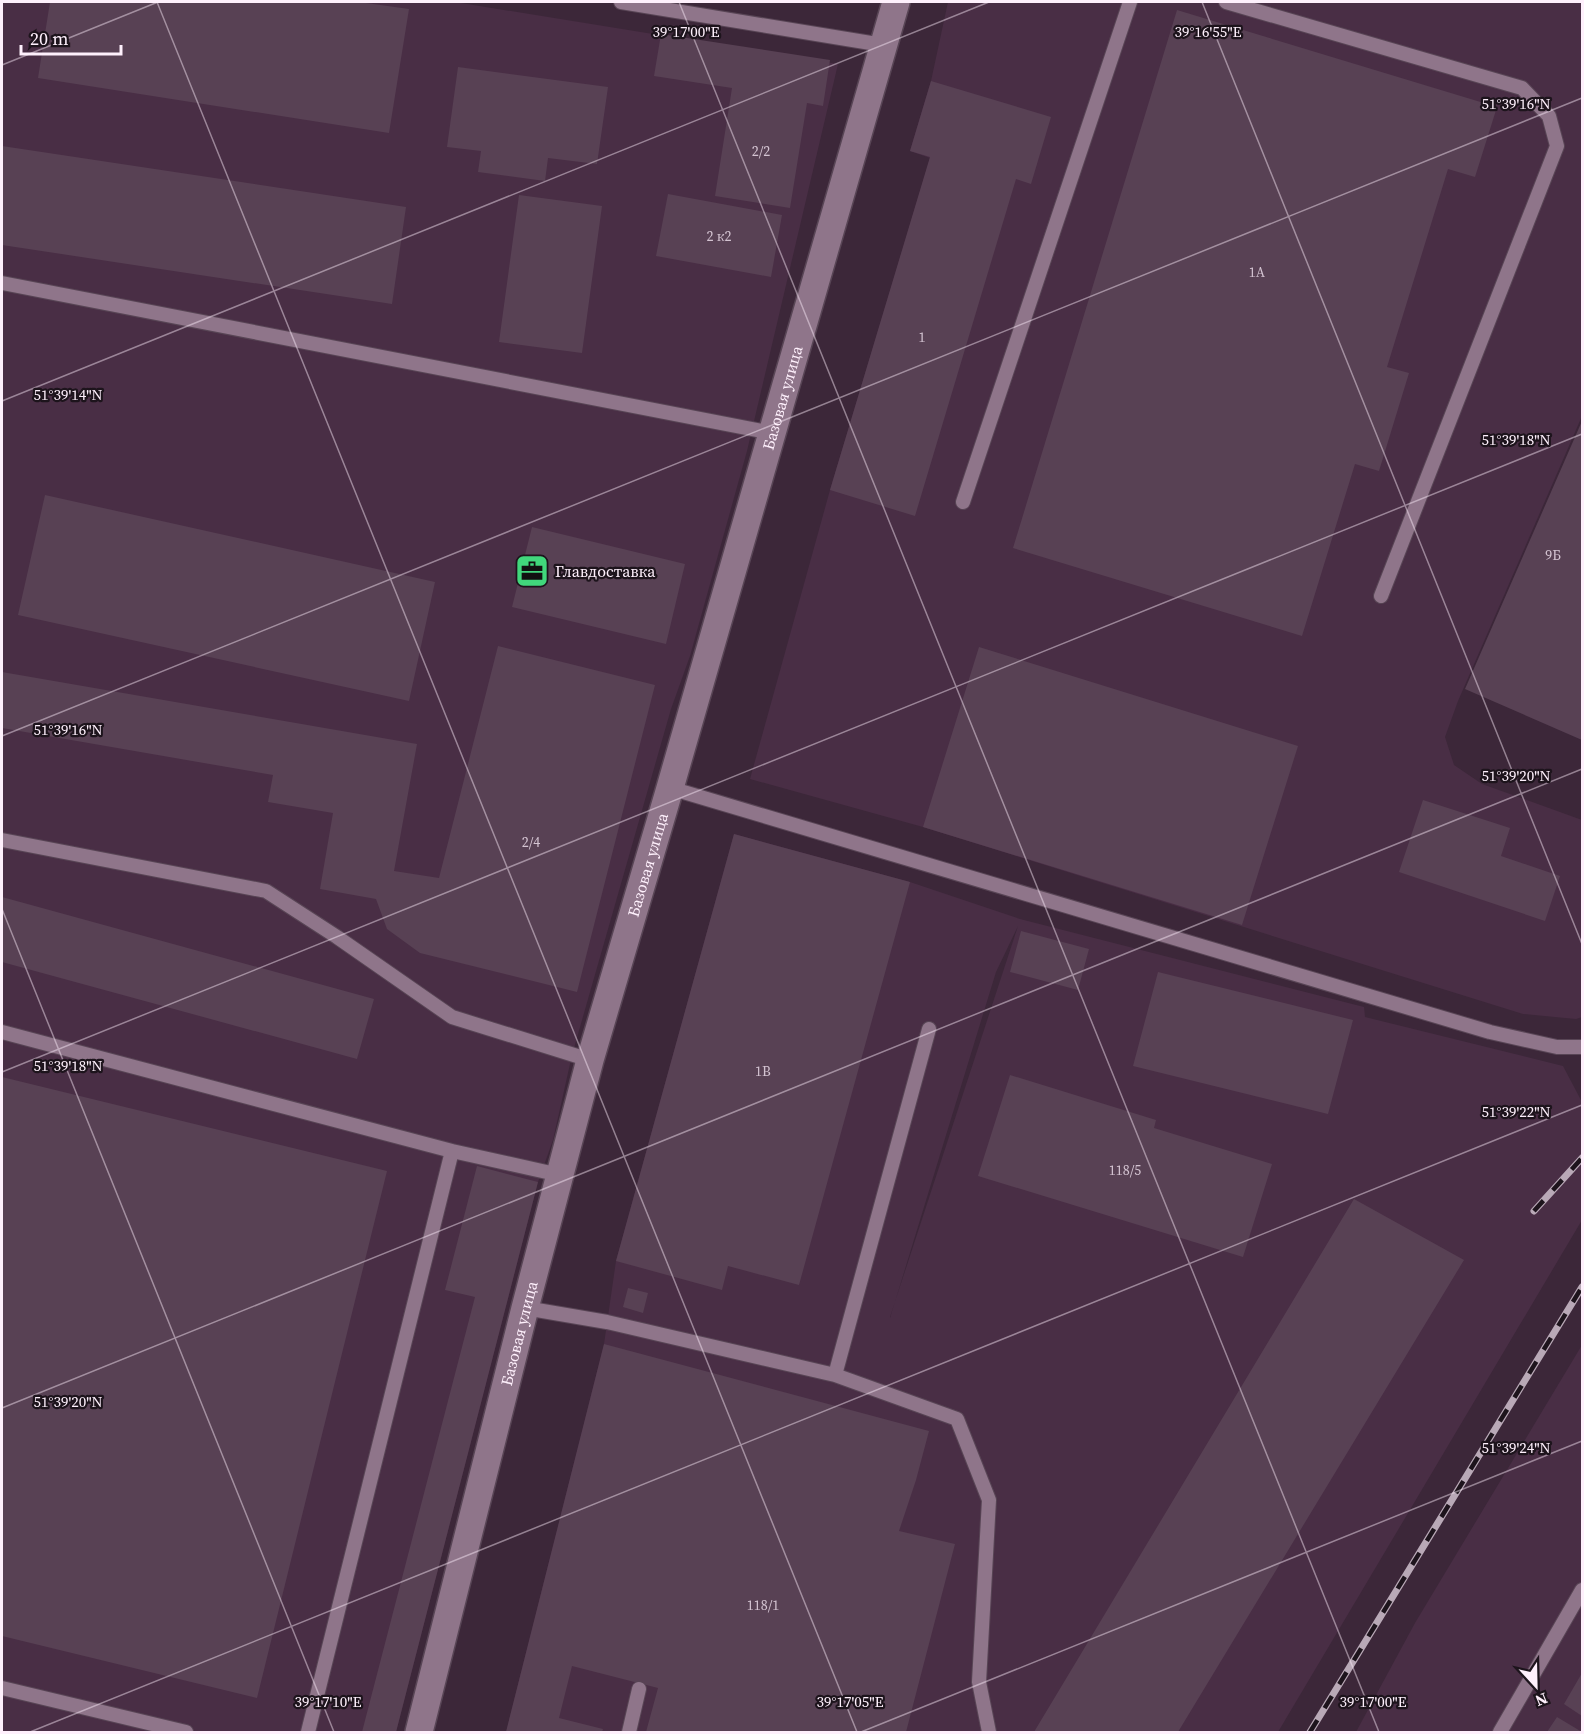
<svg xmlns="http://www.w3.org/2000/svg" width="1584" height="1734" font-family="'Source Serif 4',serif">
  <rect width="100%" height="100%" fill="#3c2739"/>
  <path fill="#492e45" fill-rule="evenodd" d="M 2,2 L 455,2 L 838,64 L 747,451 L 690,656 L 671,709 L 572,1055 L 553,1140 L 538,1182 L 396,1732 L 2,1732 Z
    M 948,2 L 1582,2 L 1582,416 L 1458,701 L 1445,737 L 1454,765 L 1482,784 L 1582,820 L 1582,1017 L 1576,1019 L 1523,1014 L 923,827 L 750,779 L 830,490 L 930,158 L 910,151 L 931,81 Z
    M 734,834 L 910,882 L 1020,919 L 1364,1007 L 1365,1017 L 1563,1066 L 1582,1102 L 1582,1220 L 1278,1732 L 506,1732 L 604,1344 L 616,1261 ZM 1018,926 L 890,1317 L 890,1318 L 996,972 Z
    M 1582,1345 L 1582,1732 L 1356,1732 L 1415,1623 Z"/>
  <path fill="#584154" d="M 50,2 L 359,2 L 409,9 L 389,133 L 38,78 Z
    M 1177,10 L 1497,107 L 1475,177 L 1448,169 L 1387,367 L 1409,373 L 1379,471 L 1355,464 L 1302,636 L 1013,548 Z
    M 661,34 L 830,60 L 823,106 L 807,103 L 790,208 L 715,196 L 732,88 L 654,76 Z
    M 458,67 L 608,87 L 597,164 L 548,158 L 545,181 L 478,172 L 481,151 L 447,147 Z
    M 931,81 L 1051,117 L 1031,184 L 1016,179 L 915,516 L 830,490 L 930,157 L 910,151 Z
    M 2,146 L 406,207 L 392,304 L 2,245 Z
    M 668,194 L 782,215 L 771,277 L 656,256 Z
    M 519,195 L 602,206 L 582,353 L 499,342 Z
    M 1582,421 L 1582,740 L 1465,689 Z
    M 45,495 L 435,582 L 409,701 L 18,615 Z
    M 532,527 L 685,564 L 666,644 L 512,607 Z
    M 498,646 L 655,685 L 577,992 L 420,953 L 387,929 L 376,899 L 320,889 L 333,813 L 268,802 L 273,775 L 2,728 L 2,672 L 417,744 L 394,871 L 439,878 Z
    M 979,647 L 1298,746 L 1242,925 L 923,827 Z
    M 1423,800 L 1510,828 L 1501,856 L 1560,876 L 1545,921 L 1399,872 Z
    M 734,834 L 910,882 L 799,1285 L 728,1266 L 722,1290 L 616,1261 Z
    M 2,897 L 374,999 L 357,1059 L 2,962 Z
    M 1021,931 L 1089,949 L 1078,990 L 1010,972 Z
    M 1158,972 L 1353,1020 L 1328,1114 L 1133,1066 Z
    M 1010,1075 L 1156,1120 L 1154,1128 L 1272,1164 L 1243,1257 L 978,1176 Z
    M 2,1077 L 387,1171 L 257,1698 L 2,1636 Z
    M 477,1166 L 538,1182 L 396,1732 L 362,1732 L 475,1297 L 445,1290 Z
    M 1354,1199 L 1464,1260 L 1178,1732 L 1034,1732 Z
    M 628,1288 L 648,1293 L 643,1313 L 623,1307 Z
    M 604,1344 L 929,1431 L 916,1480 L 899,1531 L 955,1544 L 906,1732 L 646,1732 L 658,1688 L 572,1666 L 559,1718 L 603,1729 L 602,1732 L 506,1732 Z
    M 1582,1673 L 1582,1716 L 1564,1704 Z
    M 1557,1717 L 1582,1732 L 1547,1732 Z"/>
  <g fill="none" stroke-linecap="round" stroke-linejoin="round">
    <g stroke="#584555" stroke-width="16">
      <path id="service" d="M 621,2 L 883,45
        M 1226,2 L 1522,88 L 1549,116 L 1557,146 L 1381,596
        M 2,283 L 772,433
        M 963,502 L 1130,2
        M 670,788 L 1490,1032 L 1557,1047 L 1582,1047
        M 2,840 L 266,891 L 337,937 L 452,1017 L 590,1060
        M 2,1032 L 452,1151 L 308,1732
        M 452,1151 L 560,1175
        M 525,1308 L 607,1322 L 835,1375 L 957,1419 L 989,1500 L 979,1682 L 989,1732
        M 835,1375 L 929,1029
        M 2,1688 L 186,1732
        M 629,1732 L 639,1689
        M 1500,1732 L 1582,1590"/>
    </g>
    <g stroke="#584555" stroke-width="30">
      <g id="minor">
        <path id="s1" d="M 419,1732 L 525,1308 L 590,1060 L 670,788 L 896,2"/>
      </g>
    </g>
    <use href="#service" stroke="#8f758a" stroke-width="14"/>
    <use href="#minor" stroke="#8f758a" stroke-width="27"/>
    <g stroke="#b9a9b7" stroke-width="7">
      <path id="rail" d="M 1534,1211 L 1582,1158
        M 1310,1732 L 1582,1287"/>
    </g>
    <use href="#rail" stroke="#1d141c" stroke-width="4.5" stroke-dasharray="14" stroke-linecap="butt"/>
  </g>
  <path fill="none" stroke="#fef0fc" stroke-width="1.5" stroke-opacity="0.45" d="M 157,2 L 857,1732M 679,2 L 1379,1732M 1202,2 L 1582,944M 2,65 L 158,2M 2,401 L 989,2M 2,736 L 1582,98M 2,909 L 334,1732M 2,1072 L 1582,434M 2,1408 L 1582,769M 30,1732 L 1582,1105M 861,1732 L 1582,1441"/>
  <defs>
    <g id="office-square" transform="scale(1.725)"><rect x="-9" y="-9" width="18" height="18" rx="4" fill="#41d77c" stroke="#1d141c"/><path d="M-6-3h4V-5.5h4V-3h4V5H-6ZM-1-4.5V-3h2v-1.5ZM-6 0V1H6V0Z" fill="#111"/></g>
  </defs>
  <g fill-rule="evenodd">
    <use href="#office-square" x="532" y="571"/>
  </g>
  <g text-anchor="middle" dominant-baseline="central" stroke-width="4.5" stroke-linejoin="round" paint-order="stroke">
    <g font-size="14" fill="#d4c4d2">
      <text x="761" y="151">2/2</text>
      <text x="719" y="236">2 к2</text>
      <text x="1257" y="272">1А</text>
      <text x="922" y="337">1</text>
      <text x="1553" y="555">9Б</text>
      <text x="531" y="842">2/4</text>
      <text x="763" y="1071">1В</text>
      <text x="1125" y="1170">118/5</text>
      <text x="763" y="1605">118/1</text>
    </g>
    <g font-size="16" fill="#fef0fc" stroke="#1d141c">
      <text stroke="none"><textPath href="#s1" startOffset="1383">Базовая улица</textPath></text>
      <text stroke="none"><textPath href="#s1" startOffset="897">Базовая улица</textPath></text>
      <text stroke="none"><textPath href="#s1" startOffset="411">Базовая улица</textPath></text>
    </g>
    <g font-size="16" fill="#fef0fc" stroke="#1d141c" text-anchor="start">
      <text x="555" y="571">Главдоставка</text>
    </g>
  </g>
  <g font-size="15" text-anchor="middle" fill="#fef0fc" stroke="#1d141c" stroke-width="4.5" stroke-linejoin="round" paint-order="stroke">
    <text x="1208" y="37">39°16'55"E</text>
    <text x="686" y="37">39°17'00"E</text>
    <text x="1516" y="109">51°39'16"N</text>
    <text x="68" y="400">51°39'14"N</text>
    <text x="1516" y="445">51°39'18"N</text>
    <text x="68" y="735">51°39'16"N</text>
    <text x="1516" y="781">51°39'20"N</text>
    <text x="68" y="1071">51°39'18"N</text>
    <text x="1516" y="1117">51°39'22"N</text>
    <text x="68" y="1407">51°39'20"N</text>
    <text x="1516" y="1453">51°39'24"N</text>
    <text x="328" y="1707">39°17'10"E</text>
    <text x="850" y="1707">39°17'05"E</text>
    <text x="1373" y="1707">39°17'00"E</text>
  </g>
  <rect width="1584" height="1734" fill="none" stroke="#fef0fc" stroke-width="6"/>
  <g transform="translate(1536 1686) rotate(158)" stroke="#1d141c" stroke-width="4.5" paint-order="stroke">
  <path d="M0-4.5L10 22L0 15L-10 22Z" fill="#fef0fc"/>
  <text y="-9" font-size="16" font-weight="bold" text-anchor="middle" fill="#fef0fc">N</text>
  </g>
  <path d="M21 45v9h100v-9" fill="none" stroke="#fef0fc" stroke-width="3"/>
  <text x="30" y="45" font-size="18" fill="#fef0fc" stroke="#1d141c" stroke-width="4.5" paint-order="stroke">20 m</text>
</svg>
